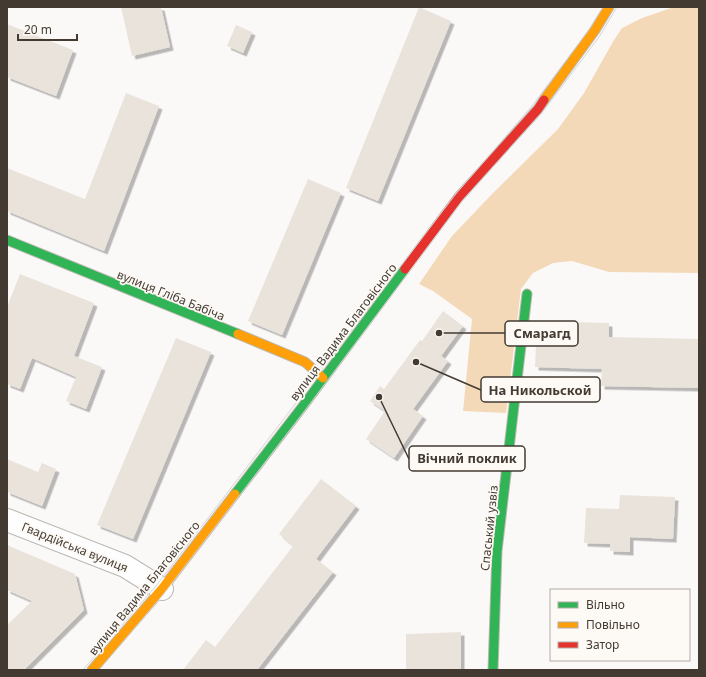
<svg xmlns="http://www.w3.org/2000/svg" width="706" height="677" font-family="'Noto Sans',sans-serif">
  <defs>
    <filter id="shadow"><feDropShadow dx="3.5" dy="3.5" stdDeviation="0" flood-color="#0004"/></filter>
  </defs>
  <rect width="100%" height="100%" fill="#fbf9f7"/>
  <path fill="#f4d9b9" d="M 674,7 L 699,7 L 699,273 L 609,272 L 572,261 L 553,263 L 533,273 L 521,289 L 506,413 L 463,411 L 472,319 L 433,291 L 419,284 L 452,236 L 491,195 L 558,129 L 584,93 L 614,40 L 622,28 L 642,18 Z"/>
  <path fill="#eae3dc" filter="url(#shadow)" d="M 121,7 L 161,7 L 170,47 L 132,56 Z
    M 419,7 L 451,21 L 378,201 L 346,188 Z
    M 7,24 L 73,50 L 56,96 L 7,77 Z
    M 236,25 L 252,32 L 243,53 L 227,46 Z
    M 126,93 L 159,106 L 104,251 L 7,211 L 7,168 L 85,199 Z
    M 308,179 L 341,193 L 282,335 L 248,321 Z
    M 20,274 L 94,303 L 74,356 L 102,367 L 86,409 L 66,401 L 76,377 L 32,358 L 20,389 L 7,384 L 7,307 Z
    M 443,311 L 463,326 L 441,356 L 448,361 L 413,409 L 423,416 L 394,458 L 366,439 L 385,411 L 370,401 L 380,386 L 384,389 L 420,340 L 422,341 Z
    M 537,321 L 609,323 L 609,337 L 699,339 L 699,388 L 601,386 L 602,369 L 535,367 Z
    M 176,338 L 211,352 L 133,539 L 97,525 Z
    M 7,459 L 38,472 L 42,463 L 56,469 L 42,506 L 7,492 Z
    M 321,479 L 356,506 L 316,559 L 333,572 L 257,670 L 183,670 L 206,640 L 215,647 L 293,546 L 279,534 Z
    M 620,495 L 675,497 L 673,539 L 630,537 L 630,552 L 610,551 L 610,544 L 584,543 L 586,508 L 619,509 Z
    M 7,545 L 75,574 L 84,610 L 24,670 L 7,670 L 7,625 L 32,601 L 7,590 Z
    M 461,632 L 461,670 L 406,670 L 406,634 Z"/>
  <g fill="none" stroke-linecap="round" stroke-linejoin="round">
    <g stroke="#bcb8b2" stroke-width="24">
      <path id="street" d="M 7,520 L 125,566 L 162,589"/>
    </g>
    <g stroke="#bcb8b2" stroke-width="11">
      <path id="fast" d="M 7,240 L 238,334
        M 235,494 L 303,406 L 405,269
        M 493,670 L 497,551 L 527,294"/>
    </g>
    <g stroke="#bcb8b2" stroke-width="11">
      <path id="slow" d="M 544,100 L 595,30 L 609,7
        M 238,334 L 305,362 L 323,378
        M 92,670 L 162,589 L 235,494"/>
    </g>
    <g stroke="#bcb8b2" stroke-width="11">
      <path id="jam" d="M 405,269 L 458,198 L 538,109 L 544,100"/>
    </g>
    <use href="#street" stroke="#fefefe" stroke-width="22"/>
    <use href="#fast" stroke="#30b455" stroke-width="9"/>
    <use href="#slow" stroke="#ff9f0a" stroke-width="9"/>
    <use href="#jam" stroke="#e5322d" stroke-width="9"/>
    <path stroke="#d6d5d5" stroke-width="1" d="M 83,670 L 156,586 L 455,195 L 532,106 L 588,31 L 603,7
      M 99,670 L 162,596 L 306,409 L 463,200 L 541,114 L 599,37 L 617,7"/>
  </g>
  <g text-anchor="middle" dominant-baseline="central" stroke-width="3.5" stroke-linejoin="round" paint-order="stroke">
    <g font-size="12" fill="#433b32" stroke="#fdf9f5">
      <text transform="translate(171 295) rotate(22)">вулиця Гліба Бабіча</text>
      <text transform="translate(343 332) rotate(-53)">вулиця Вадима Благовісного</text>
      <text transform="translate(489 528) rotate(-84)">Спаський узвіз</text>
      <text transform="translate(75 547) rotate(22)">Гвардійська вулиця</text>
      <text transform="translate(144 588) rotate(-51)">вулиця Вадима Благовісного</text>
    </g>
  </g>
  <path fill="none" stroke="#433b32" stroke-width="1.5" d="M439 333L505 333M416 362L481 390M379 397L409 459"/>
  <g fill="#433b32" stroke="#fdf9f5" stroke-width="1.5">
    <circle cx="439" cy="333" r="4"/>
    <circle cx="416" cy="362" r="4"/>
    <circle cx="379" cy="397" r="4"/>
  </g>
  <g fill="#fdf9f5" stroke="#433b32" stroke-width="1.5">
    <rect x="505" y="321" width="73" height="25" rx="4"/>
    <rect x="481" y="377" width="119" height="25" rx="4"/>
    <rect x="409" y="446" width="116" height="25" rx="4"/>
  </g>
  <g font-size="13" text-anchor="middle" font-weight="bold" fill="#433b32">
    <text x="542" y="338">Смарагд</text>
    <text x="540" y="395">На Никольской</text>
    <text x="467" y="463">Вічний поклик</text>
  </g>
  <rect width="706" height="677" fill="none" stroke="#433b32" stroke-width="16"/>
  <rect x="550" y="589" width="140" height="72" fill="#fdf9f5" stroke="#b3ada7"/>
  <rect x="558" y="602" width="20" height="6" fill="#30b455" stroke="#b3ada7"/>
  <text x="586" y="609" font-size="12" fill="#433b32">Вільно</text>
  <rect x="558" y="622" width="20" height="6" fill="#ff9f0a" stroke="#b3ada7"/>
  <text x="586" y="629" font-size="12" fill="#433b32">Повільно</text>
  <rect x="558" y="642" width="20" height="6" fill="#e5322d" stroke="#b3ada7"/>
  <text x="586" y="649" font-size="12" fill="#433b32">Затор</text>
  <path d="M18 34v6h59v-6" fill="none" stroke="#433b32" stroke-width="2"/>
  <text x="24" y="34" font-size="12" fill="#433b32" stroke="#fdf9f5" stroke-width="3" paint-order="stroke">20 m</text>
</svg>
